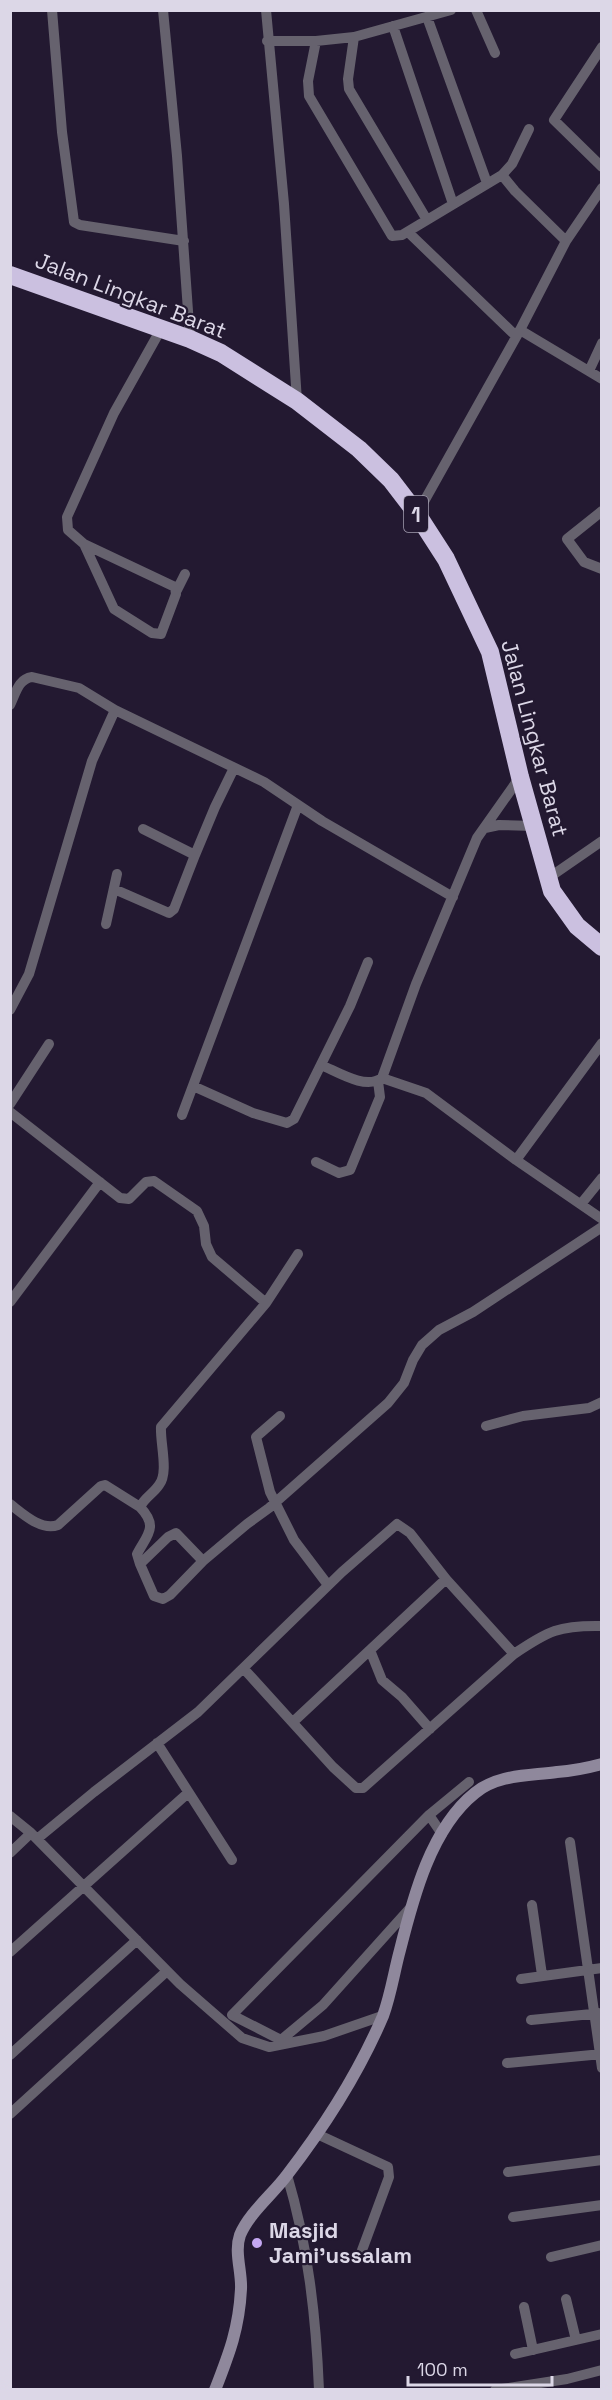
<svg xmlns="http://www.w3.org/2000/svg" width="612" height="2400" font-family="'Space Grotesk',sans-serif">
  <rect width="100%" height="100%" fill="#231931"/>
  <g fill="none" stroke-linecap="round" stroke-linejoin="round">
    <path stroke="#66626e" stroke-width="10" d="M 52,10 L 62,132 L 74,222 L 80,225 L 184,241
      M 163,10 L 177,156 L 190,339
      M 266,10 L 284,204 L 297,401
      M 476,10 L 495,53
      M 427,17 L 487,183
      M 393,26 L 453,204
      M 354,37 L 348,79 L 349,89 L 427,220
      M 267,41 L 316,41 L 354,37 L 451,10
      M 316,41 L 308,81 L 309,96 L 392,236 L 402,235 L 502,175
      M 602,47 L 554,120 L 602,167
      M 529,129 L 512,164 L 502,175 L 515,191 L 566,241
      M 408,232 L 516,336
      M 520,330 L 602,379
      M 589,371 L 602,343
      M 602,511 L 567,539 L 584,562 L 602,569
      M 417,514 L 520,330 L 566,241 L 602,188
      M 84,544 L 175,587 L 176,594 L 161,634 L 152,633 L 114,609 L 84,544 L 68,530 L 67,517 L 114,413 L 161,329
      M 177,590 L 185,574
      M 10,705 C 16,693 18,679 32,677 L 79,688 L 115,710
      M 485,828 L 499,825 L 533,826
      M 143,829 L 195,855 L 215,807 L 234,768
      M 547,879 L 602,841
      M 114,889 L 169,913 L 174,909 L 195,855
      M 106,924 L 117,874
      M 10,1010 L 29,974 L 92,761 L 115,710 L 264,782 L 322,821 L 453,897
      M 321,1065 C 338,1072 365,1090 382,1078 L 426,1093 L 516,1160 L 602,1219
      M 382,1078 L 416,984 L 477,838 L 520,777
      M 193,1086 L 253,1113 L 287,1123 L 294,1119 L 350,1006 L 368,962
      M 10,1104 L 49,1044
      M 10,1112 L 120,1198 L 129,1199 L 146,1182 L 154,1181 L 197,1211 L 204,1226 L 206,1244 L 212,1257 L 266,1303
      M 182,1115 L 298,805
      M 516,1160 L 602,1043
      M 316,1162 L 339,1173 L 350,1170 L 380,1097 L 378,1081
      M 581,1204 L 602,1178
      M 298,1254 L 266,1303 L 161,1427 C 160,1443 169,1473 159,1485 C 153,1494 145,1497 140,1507 C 159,1527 147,1535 137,1554 L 140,1564 L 154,1596 L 163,1599 L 170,1595 L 203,1561 L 247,1524 L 269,1508 L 388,1403 L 404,1383 L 413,1360 L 422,1345 L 439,1330 L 473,1312 L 602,1227
      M 10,1302 L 100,1182
      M 280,1416 L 256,1437 L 270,1492 L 294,1540 L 328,1585
      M 486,1426 L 523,1416 L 589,1408 L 602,1402
      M 10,1504 C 23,1514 41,1531 58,1525 L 101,1486 L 105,1485 L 140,1507
      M 140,1564 L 168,1537 L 176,1533 L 203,1561
      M 244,1669 L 333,1767 L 356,1788 L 363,1788 L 514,1654 C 548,1631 559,1625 602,1626
      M 293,1722 L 370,1650
      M 430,1729 L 402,1697 L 382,1680 L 370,1650 L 446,1579
      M 157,1743 L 232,1860
      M 429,1815 L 442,1834
      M 10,1816 L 31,1833 L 180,1984 L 242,2038 L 269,2047 L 324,2036 L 382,2016
      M 37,1839 L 94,1792 L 198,1712 L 342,1572 L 397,1524 L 410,1533 L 446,1579 L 514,1654
      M 570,1842 L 602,2068
      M 10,1853 L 31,1833
      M 532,1905 L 542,1975
      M 411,1907 L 323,2005 L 281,2040 L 232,2015 L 429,1815 L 469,1782
      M 10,1952 L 188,1793
      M 521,1979 L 602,1968
      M 531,2020 L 602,2013
      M 10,2055 L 137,1940
      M 507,2063 L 602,2054
      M 10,2114 L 167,1971
      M 317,2134 L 388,2167 L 389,2177 L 361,2253
      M 508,2172 L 602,2160
      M 287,2175 C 308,2246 316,2316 319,2390
      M 513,2217 L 602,2205
      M 551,2257 L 602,2245
      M 566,2299 L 576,2340
      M 524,2307 L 533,2350
      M 515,2354 L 602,2334
      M 495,2390 L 567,2379 L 602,2370"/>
    <path stroke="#8f889c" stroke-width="12" d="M 215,2390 C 229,2354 239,2329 241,2289 C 242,2272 234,2252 240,2235 C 249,2213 273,2194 287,2175 C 324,2127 359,2072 383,2016 C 391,1994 394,1972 400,1950 C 413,1898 431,1828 475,1793 C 498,1774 529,1776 557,1772 C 572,1771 587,1768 602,1764"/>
    <path stroke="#cbc0e0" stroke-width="18" d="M 10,275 L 190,339 L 221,353 L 297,401 L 359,449 L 391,480 L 417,514 L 446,559 L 490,652 L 520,777 L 552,891 L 577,926 L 602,947"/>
  </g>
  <circle fill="#c4a7f2" stroke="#231931" stroke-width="2" cx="257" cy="2243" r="6"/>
  <g text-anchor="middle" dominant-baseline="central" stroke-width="4.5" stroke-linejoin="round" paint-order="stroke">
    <rect fill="#231931" stroke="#a49eb0" stroke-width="1.5" x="404" y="496" width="24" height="36" rx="4.5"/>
    <g font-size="21" font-weight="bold" fill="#dcd7e7">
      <text x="416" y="514">1</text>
    </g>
    <g font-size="22" fill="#dcd7e7" stroke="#231931">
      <text transform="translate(131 295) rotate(21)">Jalan Lingkar Barat</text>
      <text transform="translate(535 738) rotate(75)">Jalan Lingkar Barat</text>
    </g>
    <g font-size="22" font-weight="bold" fill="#dcd7e7" stroke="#231931" text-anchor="start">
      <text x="269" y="2230">Masjid<tspan x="269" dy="25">Jami'ussalam</tspan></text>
    </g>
  </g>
  <rect width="612" height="2400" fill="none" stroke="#dcd7e7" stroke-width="24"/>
  <path d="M408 2376v9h144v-9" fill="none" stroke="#dcd7e7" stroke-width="3"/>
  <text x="417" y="2376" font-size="18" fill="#dcd7e7" stroke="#231931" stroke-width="4.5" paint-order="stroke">100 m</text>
</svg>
